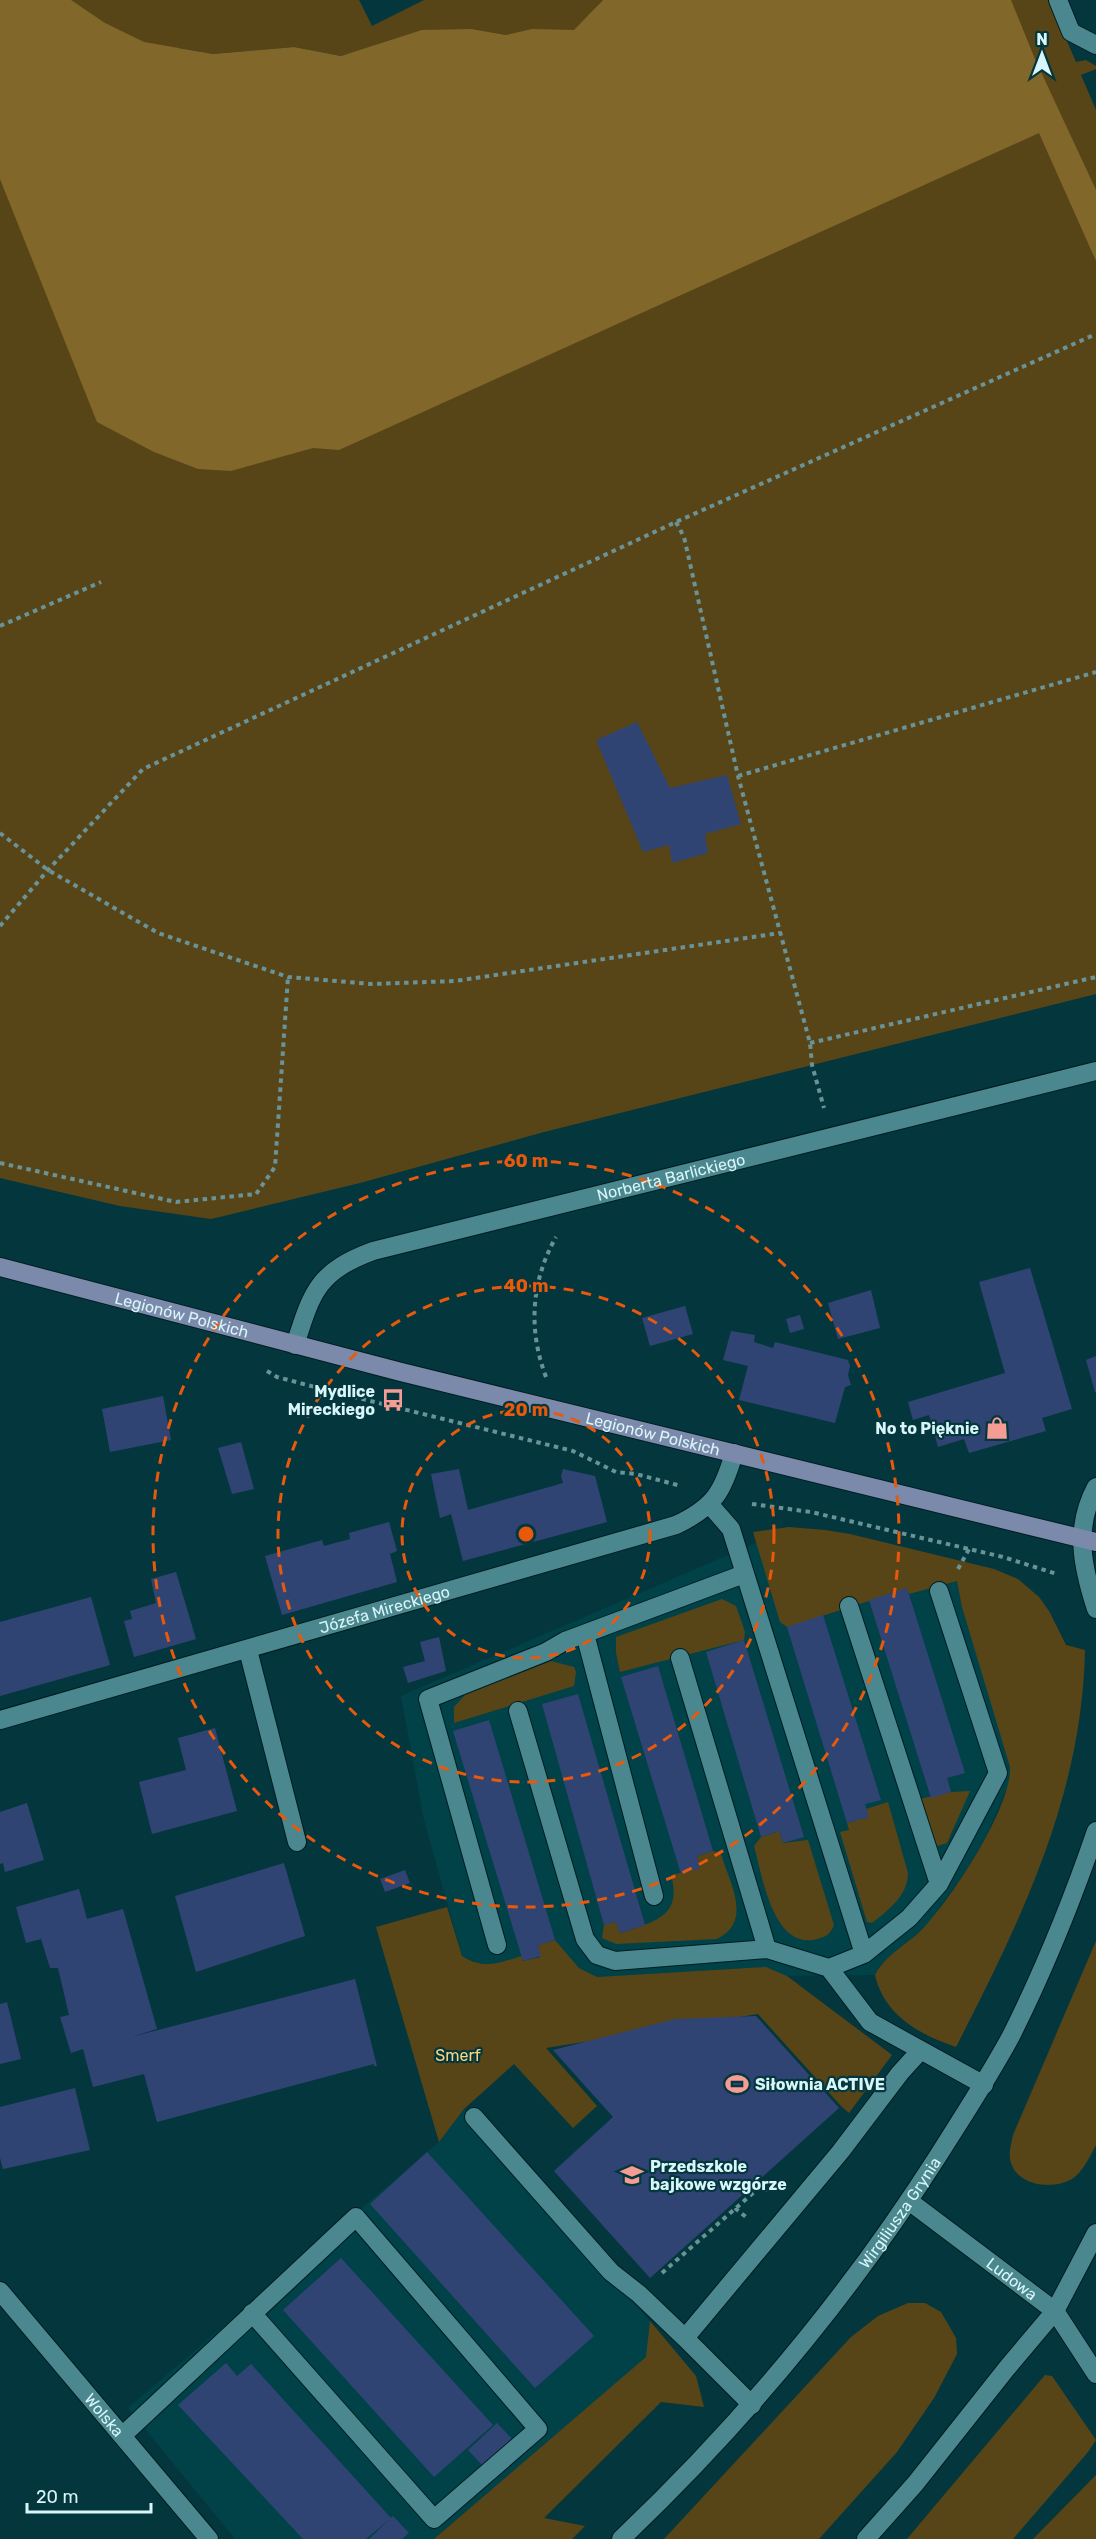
<svg xmlns="http://www.w3.org/2000/svg" width="1096" height="2539" font-family="Rubik,sans-serif">
  <rect width="100%" height="100%" fill="#04373d"/>
  <path fill="#014248" d="M 756,1543 L 842,1549 L 957,1581 L 1010,1767 L 1011,1778 L 987,1835 L 965,1872 L 927,1925 L 880,1965 L 875,1975 L 787,1976 L 766,1967 L 597,1977 L 579,1968 L 555,1940 L 541,1956 L 523,1961 L 521,1957 L 486,1966 L 462,1956 L 424,1820 L 401,1696 Z
    M 464,2109 L 650,2321 L 647,2357 L 434,2539 L 235,2539 L 128,2408 L 439,2142 Z"/>
  <path fill="#584517" fill-rule="evenodd" d="M 0,0 L 359,0 L 372,26 L 424,0 L 603,0 L 596,7 L 616,0 L 1049,0 L 1076,62 L 1086,60 L 1096,66 L 1096,69 L 1081,75 L 1096,110 L 1096,994 L 544,1132 L 360,1183 L 211,1219 L 120,1206 L 0,1178 ZM 472,29 L 506,35 L 532,30 L 231,162 L 179,48 L 213,54 L 294,47 L 341,56 L 375,47 Z
    M 789,1527 L 825,1530 L 850,1534 L 994,1569 L 1018,1579 L 1039,1597 L 1049,1611 L 1066,1645 L 1085,1650 C 1082,1796 1021,1920 956,2047 C 920,2035 884,2015 875,1975 C 886,1953 911,1943 927,1924 C 954,1894 1012,1806 1010,1767 L 962,1607 L 957,1581 L 909,1594 L 907,1589 L 787,1627 L 780,1622 L 753,1532 Z
    M 722,1599 L 736,1606 L 745,1632 L 744,1640 L 620,1672 L 616,1653 L 616,1637 Z
    M 551,1661 L 574,1667 L 576,1672 L 574,1686 L 454,1723 L 454,1707 L 465,1695 Z
    M 970,1791 L 947,1843 L 937,1846 L 920,1799 L 951,1792 Z
    M 888,1802 L 908,1873 C 908,1895 889,1910 872,1923 L 867,1922 L 840,1832 L 849,1830 L 847,1823 L 868,1817 L 866,1809 Z
    M 779,1831 L 783,1843 L 808,1840 L 834,1925 C 830,1936 823,1938 813,1940 C 772,1946 762,1874 754,1846 L 761,1837 Z
    M 713,1851 L 721,1854 C 730,1884 753,1921 717,1939 L 616,1944 L 602,1938 L 604,1925 L 616,1922 L 620,1933 C 653,1922 683,1917 671,1875 L 700,1868 L 697,1856 Z
    M 447,1907 L 462,1956 C 485,1970 497,1963 522,1956 L 523,1961 L 540,1957 L 538,1945 L 555,1940 L 579,1968 L 597,1977 L 766,1967 L 787,1976 L 892,2055 L 849,2113 L 841,2106 L 758,2014 L 546,2048 L 597,2106 L 573,2128 L 514,2064 L 464,2109 L 439,2142 L 376,1927 Z
    M 1096,1941 L 1096,2145 C 1090,2156 1083,2172 1072,2179 C 1053,2190 1018,2186 1011,2163 C 1008,2154 1011,2145 1013,2135 Z
    M 908,2303 L 925,2303 L 941,2312 L 956,2338 L 957,2354 L 934,2398 L 897,2452 L 819,2539 L 664,2539 L 851,2337 L 878,2316 Z
    M 650,2321 L 696,2376 L 704,2407 L 661,2402 L 544,2518 L 585,2526 L 572,2539 L 434,2539 L 646,2357 Z
    M 1045,2375 L 1052,2376 L 1096,2440 L 1088,2452 L 1013,2539 L 907,2539 Z
    M 1096,2475 L 1096,2539 L 1033,2539 Z"/>
  <path fill="#81672a" d="M 0,0 L 71,0 L 105,23 L 144,42 L 213,54 L 294,47 L 341,56 L 422,30 L 472,29 L 506,35 L 532,29 L 574,30 L 603,0 L 1011,0 L 1035,59 L 1096,190 L 1096,261 L 1039,133 L 339,450 L 313,448 L 231,471 L 198,469 L 154,452 L 97,422 L 0,179 Z"/>
  <path fill="#304474" d="M 637,722 L 670,788 L 727,775 L 741,824 L 705,834 L 708,853 L 672,863 L 669,845 L 643,852 L 596,740 Z
    M 1030,1268 L 1072,1409 L 1042,1418 L 1046,1431 L 969,1453 L 964,1439 L 938,1447 L 929,1415 L 913,1420 L 908,1402 L 1005,1373 L 979,1282 Z
    M 871,1290 L 880,1328 L 838,1339 L 828,1303 Z
    M 685,1306 L 693,1334 L 650,1346 L 642,1318 Z
    M 800,1315 L 804,1329 L 790,1333 L 786,1319 Z
    M 731,1331 L 755,1335 L 754,1342 L 773,1348 L 775,1342 L 848,1360 L 850,1366 L 848,1375 L 851,1385 L 845,1387 L 835,1423 L 739,1400 L 748,1366 L 723,1360 Z
    M 1096,1356 L 1096,1392 L 1095,1392 L 1086,1360 Z
    M 163,1396 L 171,1440 L 110,1452 L 102,1409 Z
    M 241,1442 L 254,1489 L 232,1494 L 218,1448 Z
    M 459,1469 L 468,1510 L 563,1483 L 561,1476 L 563,1469 L 595,1476 L 607,1522 L 463,1561 L 451,1514 L 440,1518 L 431,1474 Z
    M 389,1522 L 397,1551 L 390,1554 L 397,1582 L 282,1615 L 265,1556 L 322,1540 L 324,1546 L 350,1539 L 349,1533 Z
    M 176,1572 L 196,1639 L 134,1657 L 124,1621 L 132,1619 L 130,1611 L 156,1603 L 151,1579 Z
    M 907,1588 L 965,1773 L 947,1778 L 951,1792 L 931,1798 L 869,1600 Z
    M 91,1597 L 110,1665 L 0,1696 L 0,1622 Z
    M 823,1615 L 881,1800 L 865,1804 L 869,1817 L 847,1823 L 787,1627 Z
    M 439,1637 L 446,1671 L 408,1683 L 403,1667 L 425,1661 L 420,1642 Z
    M 744,1640 L 804,1837 L 783,1843 L 779,1831 L 761,1837 L 706,1652 Z
    M 658,1666 L 713,1851 L 697,1856 L 700,1868 L 681,1874 L 621,1677 Z
    M 578,1694 L 645,1925 L 620,1933 L 616,1922 L 604,1925 L 542,1704 Z
    M 489,1720 L 555,1940 L 538,1945 L 541,1956 L 523,1961 L 453,1731 Z
    M 215,1728 L 237,1811 L 152,1834 L 139,1782 L 186,1770 L 178,1738 Z
    M 27,1803 L 44,1860 L 5,1872 L 3,1863 L 0,1864 L 0,1812 Z
    M 284,1863 L 305,1936 L 196,1972 L 175,1896 Z
    M 405,1870 L 410,1883 L 385,1892 L 380,1879 Z
    M 79,1889 L 87,1919 L 123,1909 L 157,2029 L 131,2037 L 355,1979 L 377,2066 L 374,2066 L 374,2064 L 157,2122 L 144,2074 L 93,2087 L 83,2049 L 71,2053 L 60,2017 L 69,2015 L 58,1968 L 50,1968 L 41,1939 L 26,1943 L 16,1907 Z
    M 7,2002 L 21,2059 L 0,2064 L 0,2004 Z
    M 756,2016 L 839,2108 L 650,2278 L 554,2171 L 613,2117 L 553,2050 L 675,2019 Z
    M 75,2088 L 90,2150 L 3,2169 L 0,2158 L 0,2107 Z
    M 427,2152 L 594,2336 L 535,2388 L 370,2204 Z
    M 341,2258 L 493,2425 L 434,2477 L 283,2310 Z
    M 226,2363 L 237,2376 L 251,2364 L 391,2518 L 366,2539 L 303,2539 L 178,2405 Z
    M 497,2423 L 512,2439 L 483,2466 L 468,2450 Z
    M 393,2516 L 409,2533 L 402,2539 L 369,2539 Z"/>
  <g fill="none" stroke-linecap="round" stroke-linejoin="round">
    <g stroke="#001d21" stroke-width="20">
      <path id="lane" d="M 1058,0 L 1071,32 L 1096,45
        M 710,1505 L 731,1529 L 864,1954
        M 849,1606 L 939,1884
        M 585,1634 L 654,1896
        M 248,1650 L 297,1842
        M 680,1658 L 767,1949
        M 518,1711 L 585,1939 L 597,1955 L 615,1961 L 767,1949 L 829,1968 L 864,1954 L 909,1918 L 939,1884 L 998,1773 L 939,1591
        M 497,1945 L 428,1699 L 546,1652 L 565,1641 L 744,1574
        M 829,1968 L 870,2022 L 984,2085
        M 474,2117 L 611,2272 L 639,2294 L 685,2338 L 841,2151 L 900,2073 L 920,2051
        M 685,2338 L 752,2405
        M 123,2435 L 356,2217 L 538,2429 L 434,2519 L 252,2313"/>
    </g>
    <g stroke="#001d21" stroke-width="20">
      <g id="street">
        <path id="s1" d="M 295,1345 C 312,1292 317,1272 373,1251 L 1096,1071"/>
        <path d="M 1096,1487 C 1074,1528 1082,1566 1096,1609"/>
        <path id="s2" d="M 0,1720 L 676,1525 C 714,1507 723,1492 734,1453"/>
        <path id="s3" d="M 909,2201 L 1055,2311 L 1096,2374"/>
        <path id="s4" d="M 0,2291 L 209,2539"/>
        <path id="s5" d="M 621,2539 C 742,2424 848,2297 938,2156 C 963,2116 989,2077 1011,2036 C 1044,1970 1072,1901 1096,1831"/>
        <path d="M 866,2539 L 915,2484 L 1007,2368 L 1055,2311 L 1096,2233"/>
      </g>
    </g>
    <g stroke="#001d21" stroke-width="20">
      <g id="secondary">
        <path id="s6" d="M 0,1267 L 401,1372 L 1096,1542"/>
      </g>
    </g>
    <path stroke="#6a9398" stroke-width="4" stroke-dasharray="4.5 4.5" stroke-linecap="butt" d="M 676,522 L 684,537 L 738,776 L 810,1043 L 812,1065 L 824,1108
      M 0,626 L 101,582
      M 738,776 L 1096,672
      M 0,833 L 48,870 L 158,933 L 288,977 L 372,984 L 455,981 L 780,933
      M 0,926 L 48,870 L 143,769 L 676,522 L 1096,334
      M 810,1043 L 1096,977
      M 0,1163 L 176,1202 L 256,1194 L 275,1167 L 288,977
      M 267,1371 L 277,1377 L 334,1392 L 573,1451 L 616,1472 L 636,1474 L 681,1486
      M 546,1377 C 528,1330 531,1281 556,1237
      M 752,1504 L 811,1512 L 1003,1557 L 1057,1574
      M 958,1569 L 969,1549
      M 735,2208 L 746,2217
      M 662,2273 L 761,2186 L 769,2192"/>
    <use href="#lane" stroke="#4b878e" stroke-width="18"/>
    <use href="#street" stroke="#4b878e" stroke-width="18"/>
    <use href="#secondary" stroke="#7b8aaa" stroke-width="18"/>
  </g>
  <g fill="none" stroke="#e8590c" stroke-width="3" stroke-dasharray="10 8">
    <circle cx="526" cy="1534" r="124"/>
    <circle cx="526" cy="1534" r="248"/>
    <circle cx="526" cy="1534" r="373"/>
  </g>
  <defs>
    <g id="bus-bare" transform="scale(1.8)"><path d="M-5-6H5V4H4V6H2V4H-2V6H-4V4H-5ZM-3.5-4V0h7V-4ZM-3.5 1.2v1.5H-2V1.2ZM2 1.2v1.5H3.5V1.2Z" fill="#f59c94" stroke="#04373d" stroke-width="2.5" paint-order="stroke"/></g>
    <g id="shop-bare" transform="scale(1.8)"><path d="M-5-2.5h2.3a2.7 3.5 0 0 1 5.4 0H5L5.5 6h-11ZM-1.5-2.5h3a1.5 2.3 0 0 0-3 0Z" fill="#f59c94" stroke="#04373d" stroke-width="2.5" paint-order="stroke"/></g>
    <g id="stadium-bare" transform="scale(1.8)"><path d="M0-5a6.5 5 0 1 0 0 10a6.5 5 0 1 0 0-10ZM-3.5-1.8h7v3.6h-7Z" fill="#f59c94" stroke="#04373d" stroke-width="2.5" paint-order="stroke"/></g>
    <g id="school-bare" transform="scale(1.8)"><path d="M0-5L7-2L0 1L-7-2ZM-4 1L0 2.5L4 1V4Q0 6-4 4Z" fill="#f59c94" stroke="#04373d" stroke-width="2.5" paint-order="stroke"/></g>
  </defs>
  <g fill-rule="evenodd">
    <use href="#bus-bare" x="393" y="1400"/>
    <use href="#shop-bare" x="997" y="1428"/>
    <use href="#stadium-bare" x="737" y="2084"/>
    <use href="#school-bare" x="632" y="2175"/>
  </g>
  <g text-anchor="middle" dominant-baseline="central" stroke-width="4.5" stroke-linejoin="round" paint-order="stroke">
    <g font-size="16" fill="#d8f6fa" stroke="#04373d">
      <text stroke="none"><textPath href="#s1" startOffset="436">Norberta Barlickiego</textPath></text>
      <text stroke="none"><textPath href="#s6" startOffset="188">Legionów Polskich</textPath></text>
      <text stroke="none"><textPath href="#s6" startOffset="674">Legionów Polskich</textPath></text>
      <text stroke="none"><textPath href="#s2" startOffset="400">Józefa Mireckiego</textPath></text>
      <text stroke="none"><textPath href="#s5" startOffset="430">Wirgiliusza Grynia</textPath></text>
      <text stroke="none"><textPath href="#s3" startOffset="129">Ludowa</textPath></text>
      <text stroke="none"><textPath href="#s4" startOffset="162">Wolska</textPath></text>
    </g>
    <g font-size="16" font-weight="bold" fill="#d8f6fa" stroke="#04373d" text-anchor="end">
      <text x="375" y="1391">Mydlice<tspan x="375" dy="18">Mireckiego</tspan></text>
      <text x="979" y="1428">No to Pięknie</text>
      <text x="755" y="2084" text-anchor="start">Siłownia ACTIVE</text>
      <text x="650" y="2166" text-anchor="start">Przedszkole<tspan x="650" dy="18">bajkowe wzgórze</tspan></text>
    </g>
    <g font-size="16" fill="#fed67f" stroke="#04373d">
      <text x="458" y="2055">Smerf</text>
    </g>
  </g>
  <circle cx="526" cy="1534" r="9" fill="#e8590c" stroke="#04373d" stroke-width="3"/>
  <g font-size="18" text-anchor="middle" font-weight="bold" fill="#e8590c" stroke="#04373d" stroke-width="4.5" stroke-linejoin="round" paint-order="stroke">
    <text x="526" y="1167">60 m</text>
    <text x="526" y="1292">40 m</text>
    <text x="526" y="1416">20 m</text>
  </g>
  <g transform="translate(1042 54)" stroke="#04373d" stroke-width="4.5" paint-order="stroke">
  <path d="M0-4.5L10 22L0 15L-10 22Z" fill="#d8f6fa"/>
  <text y="-9" font-size="16" font-weight="bold" text-anchor="middle" fill="#d8f6fa">N</text>
  </g>
  <path d="M27 2503v9h124v-9" fill="none" stroke="#d8f6fa" stroke-width="3"/>
  <text x="36" y="2503" font-size="18" fill="#d8f6fa" stroke="#04373d" stroke-width="4.5" paint-order="stroke">20 m</text>
</svg>
